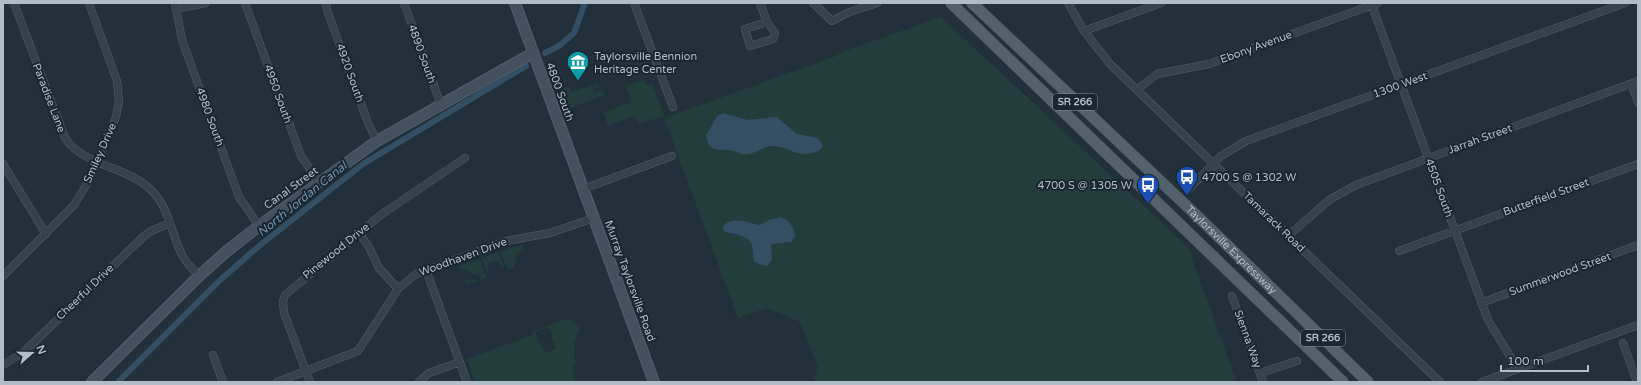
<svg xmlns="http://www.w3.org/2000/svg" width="1641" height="385" font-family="'Varela Round',sans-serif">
  <rect width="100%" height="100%" fill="#21303b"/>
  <path fill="#233c3c" d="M 941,17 L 1188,247 L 1237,382 L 813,382 L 818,366 L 800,322 L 767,308 L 738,318 L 664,118 L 836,56 L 836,54 Z
    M 644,80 L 646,85 L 652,83 L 664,116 L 639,124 L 635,116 L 608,125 L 603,112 L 631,102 L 626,86 Z
    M 598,83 L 600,88 L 594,88 L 593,92 L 596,93 L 602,88 L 605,95 L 565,110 L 558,91 L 569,87 L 571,92 Z
    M 522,245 L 524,250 L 515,254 L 517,262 L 514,264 L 514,268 L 508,270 L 500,251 Z
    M 498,252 L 504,266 L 502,267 L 497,260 L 488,263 L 489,277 L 482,258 Z
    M 480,259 L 486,278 L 466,285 L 464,280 L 474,279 L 479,281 L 480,277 L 478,275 L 472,274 L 465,269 L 461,271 L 459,266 Z
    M 569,318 L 574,324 L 580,326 L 574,344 L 575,363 L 573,366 L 575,382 L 475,382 L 467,359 L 532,335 L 531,332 L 535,330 L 544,353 L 556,349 L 549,327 L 536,332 L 536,330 Z"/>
  <path fill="#344f63" d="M 723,113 L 748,120 L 777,117 L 797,134 L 818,138 L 823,146 L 819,151 C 796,159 793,148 774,146 C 765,145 758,152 750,154 C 742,156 737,151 729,150 C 721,149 716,152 709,145 L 706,136 L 717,116 Z
    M 780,217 C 789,219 794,227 795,236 L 792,242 L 771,244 L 772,260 L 767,266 L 759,264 L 754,261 L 752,245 L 748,239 L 740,235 L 725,232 L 723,230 L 724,225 C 735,216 748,223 760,225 L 769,220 Z"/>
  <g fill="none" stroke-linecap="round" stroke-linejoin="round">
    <path stroke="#344f63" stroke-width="6" d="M 545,53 L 559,46 L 574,33 L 585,3
      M 118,382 L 219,281 L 259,246 L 363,164 L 526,66"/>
    <g stroke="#535f69" stroke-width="8">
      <path id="street" d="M 14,3 L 65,138 C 85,167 126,166 150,189 C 169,206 171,233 182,255 C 186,263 193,269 199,276
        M 175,3 L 182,40 L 239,197 L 259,226
        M 245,3 L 301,156 L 319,182
        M 326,3 L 327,10 L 368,123 L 377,141
        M 404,3 L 441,105
        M 634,3 L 673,107
        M 760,3 L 767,22 L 775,33 L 773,39 L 750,46 L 745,29 L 767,22
        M 813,3 L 832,21 L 847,13 L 877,3
        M 1068,3 L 1084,31 L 1110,64 L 1440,382
        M 1371,3 L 1488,320 L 1513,361 L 1516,369
        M 176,9 L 205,3
        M 1084,31 L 1161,3
        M 1631,84 L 1638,102
        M 1137,90 L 1157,74 L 1209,64 L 1378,3
        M 3,164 L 46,234
        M 583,189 L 672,156
        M 1189,189 L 1221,156 L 1246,141 L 1625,3
        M 359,233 L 369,247 L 379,268 L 398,289
        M 1288,236 L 1329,200 L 1356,185 L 1638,81
        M 1399,251 L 1638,164
        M 426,270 L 467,382
        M 3,276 L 74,205 L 90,179 L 116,117 L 119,102 L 117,81 L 89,3
        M 1232,296 L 1263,382
        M 1481,303 L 1638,245
        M 1623,343 L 1637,382
        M 213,355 L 223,382
        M 3,365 L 25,351 L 144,236 L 151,231 L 170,223
        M 1260,373 L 1297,361
        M 277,382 L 358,351 L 398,289 L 416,274 L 506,241 L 550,233 L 594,218
        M 310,382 L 284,313 L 283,301 L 285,295 L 382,214 L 465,158
        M 419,382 L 429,373 L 460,362
        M 1482,382 L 1638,325"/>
    </g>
    <g stroke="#535f69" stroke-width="12">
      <path id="secondary" d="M 515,3 L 654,382
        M 92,382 L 199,276 L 227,251 L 259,226 L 377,141 L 533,53"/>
    </g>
    <g stroke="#414d57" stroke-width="12">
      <g id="primary">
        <path d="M 951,3 L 1343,382"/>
        <path id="s1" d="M 972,3 L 1192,211 L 1368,382"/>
      </g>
    </g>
    <use href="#street" stroke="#35414b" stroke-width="7"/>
    <use href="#secondary" stroke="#43515f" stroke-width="10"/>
    <use href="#primary" stroke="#53616c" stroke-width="11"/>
  </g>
  <defs>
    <g id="museum-pin" transform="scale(1.15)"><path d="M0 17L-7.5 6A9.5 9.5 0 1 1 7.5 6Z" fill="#0f9aa8" stroke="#1a2630"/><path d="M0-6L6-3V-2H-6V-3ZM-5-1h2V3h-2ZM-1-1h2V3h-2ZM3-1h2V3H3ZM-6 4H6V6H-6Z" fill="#fff"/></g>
    <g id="bus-pin" transform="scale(1.15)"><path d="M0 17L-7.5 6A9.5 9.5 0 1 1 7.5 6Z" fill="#1a4fb4" stroke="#1a2630"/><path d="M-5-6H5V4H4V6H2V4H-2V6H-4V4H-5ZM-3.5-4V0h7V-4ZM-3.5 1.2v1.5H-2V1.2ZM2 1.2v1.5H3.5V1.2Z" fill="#fff"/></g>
  </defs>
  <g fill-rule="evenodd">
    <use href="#museum-pin" x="578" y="62"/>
    <use href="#bus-pin" x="1187" y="177"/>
    <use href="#bus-pin" x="1148" y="185"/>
  </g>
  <g text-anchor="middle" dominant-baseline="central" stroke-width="4" stroke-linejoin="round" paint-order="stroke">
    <g fill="#1a2630" stroke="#838f9a" stroke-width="1">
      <rect x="1053" y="94" width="44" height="16" rx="3"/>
      <rect x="1301" y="330" width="44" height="16" rx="3"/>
    </g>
    <g font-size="10" font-weight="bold" fill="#b0bcc7">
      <text x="1075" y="102">SR 266</text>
      <text x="1323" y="338">SR 266</text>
    </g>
    <g font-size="11" fill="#b0bcc7" stroke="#1a2630">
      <text transform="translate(1256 47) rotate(-20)">Ebony Avenue</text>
      <text transform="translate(422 54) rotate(70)">4890 South</text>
      <text transform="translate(350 73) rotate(70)">4920 South</text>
      <text transform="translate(1400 85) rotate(-20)">1300 West</text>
      <text transform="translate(560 92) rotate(70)">4800 South</text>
      <text transform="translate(278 94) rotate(70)">4950 South</text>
      <text transform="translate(49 98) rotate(69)">Paradise Lane</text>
      <text transform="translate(210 117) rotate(70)">4980 South</text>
      <text transform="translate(1480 139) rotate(-20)">Jarrah Street</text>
      <text transform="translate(100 153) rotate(-66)">Smiley Drive</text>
      <text transform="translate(291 188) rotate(-36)">Canal Street</text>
      <text transform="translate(1439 188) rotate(70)">4505 South</text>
      <text transform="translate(1546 197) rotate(-20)">Butterfield Street</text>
      <text transform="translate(1274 222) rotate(44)">Tamarack Road</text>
      <text stroke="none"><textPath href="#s1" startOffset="358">Taylorsville Expressway</textPath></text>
      <text transform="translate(336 251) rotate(-39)">Pinewood Drive</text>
      <text transform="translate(463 257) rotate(-20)">Woodhaven Drive</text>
      <text transform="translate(1560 274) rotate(-20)">Summerwood Street</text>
      <text transform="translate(630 281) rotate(70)">Murray Taylorsville Road</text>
      <text transform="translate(85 292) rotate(-44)">Cheerful Drive</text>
      <text transform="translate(1248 339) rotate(70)">Sienna Way</text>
    </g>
    <g font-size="11" fill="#b0bcc7" stroke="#1a2630" text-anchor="start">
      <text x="594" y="56">Taylorsville Bennion<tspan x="594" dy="13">Heritage Center</tspan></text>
      <text x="1202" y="177">4700 S @ 1302 W</text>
      <text x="1132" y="185" text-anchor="end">4700 S @ 1305 W</text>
    </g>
    <g font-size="12" font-style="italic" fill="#6f92ac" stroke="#1a2630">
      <text transform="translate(302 199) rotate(-39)">North Jordan Canal</text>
    </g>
  </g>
  <rect width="1641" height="385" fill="none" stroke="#b0bcc7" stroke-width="8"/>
  <g transform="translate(32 353) rotate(70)" stroke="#1a2630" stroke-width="3" paint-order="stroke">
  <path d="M0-3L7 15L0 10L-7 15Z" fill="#b0bcc7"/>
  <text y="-6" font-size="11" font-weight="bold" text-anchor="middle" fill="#b0bcc7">N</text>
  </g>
  <path d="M1501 365v6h87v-6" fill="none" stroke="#b0bcc7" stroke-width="2"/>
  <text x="1507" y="365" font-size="12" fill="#b0bcc7" stroke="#1a2630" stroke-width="3" paint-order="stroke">100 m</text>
</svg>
